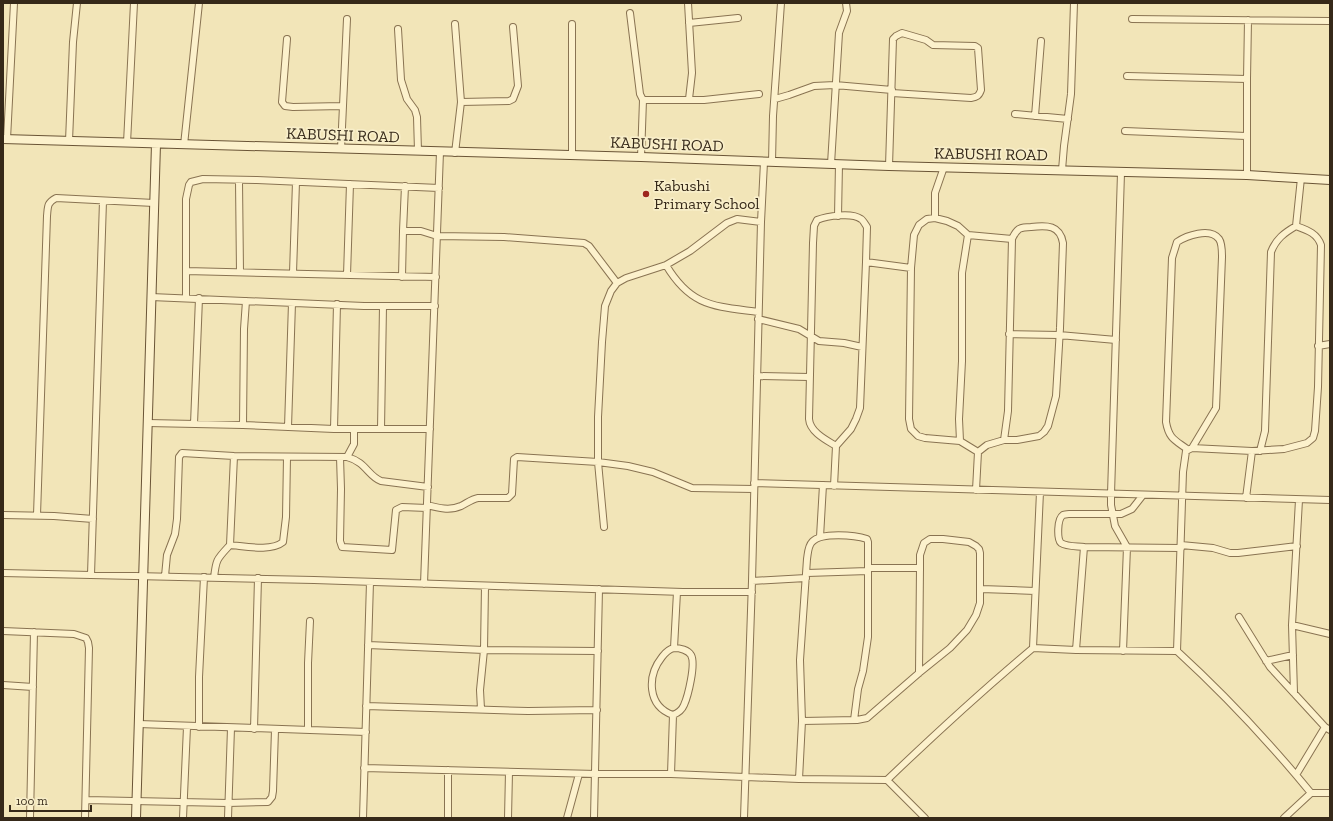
<svg xmlns="http://www.w3.org/2000/svg" width="1333" height="821" font-family="'Zilla Slab',serif">
  <rect width="100%" height="100%" fill="#f2e5b8"/>
  <g fill="none" stroke-linecap="round" stroke-linejoin="round">
    <g stroke="#897352" stroke-width="8">
      <path id="street" d="M 688,3 L 692,73 L 689,99
        M 630,13 L 640,94 L 643,100 L 641,157
        M 1132,19 L 1330,21
        M 689,23 L 738,18
        M 455,24 L 461,102 L 455,153
        M 398,29 L 401,80 L 407,99 L 415,110 L 417,117 L 418,151
        M 287,39 L 282,102 L 285,106 L 293,107 L 342,106
        M 1127,76 L 1247,79 L 1247,175
        M 1247,79 L 1248,20
        M 775,99 L 789,95 L 814,86 L 835,85 L 892,90
        M 643,100 L 704,100 L 759,94
        M 461,102 L 509,101 L 513,99 L 518,86 L 513,27
        M 1015,114 L 1068,119
        M 1035,116 L 1041,41
        M 1125,131 L 1246,136
        M 7,139 L 14,3
        M 69,141 L 73,42 L 77,3
        M 127,143 L 134,3
        M 184,145 L 199,3
        M 341,149 L 347,19
        M 572,155 L 572,24
        M 772,162 L 773,116 L 781,3
        M 831,164 L 839,33 L 847,11 L 846,3
        M 889,166 L 893,39 L 896,36 L 902,33 L 926,40 L 933,45 L 975,46 L 978,48 L 981,90 C 979,96 977,97 971,98 L 892,93
        M 1062,170 L 1064,146 L 1071,94 L 1074,3
        M 1121,173 L 1111,494 L 1111,505 L 1115,526 L 1127,547 L 1123,651
        M 239,181 L 240,272
        M 838,216 L 839,164
        M 935,218 L 935,193 L 944,167
        M 1296,226 L 1301,178
        M 403,231 L 421,231 L 437,236 L 504,237 L 584,243 L 589,246 L 617,283
        M 866,262 L 911,268
        M 666,265 C 691,307 714,306 758,312
        M 186,271 L 436,277
        M 293,273 L 296,182
        M 347,275 L 350,184
        M 402,277 L 403,231 L 405,186
        M 151,297 L 364,306 L 435,306
        M 186,298 L 186,199 L 189,185 L 191,182 L 203,179 L 257,180 L 439,188
        M 758,319 L 799,329 L 819,341 L 844,343 L 862,347
        M 1009,334 L 1059,335 L 1116,340
        M 1318,346 L 1330,344
        M 757,376 L 809,377
        M 148,423 L 243,425 L 334,429 L 430,429
        M 194,424 L 199,298
        M 243,425 L 244,329 L 246,301
        M 288,427 L 292,303
        M 334,429 L 337,304
        M 381,429 L 383,306
        M 960,441 L 959,419 L 962,361 L 962,273 L 968,235
        M 1187,449 C 1175,440 1169,439 1166,422 L 1172,258 L 1177,242 C 1186,236 1210,227 1219,239 C 1222,243 1222,252 1222,257 L 1216,408 L 1192,448
        M 978,452 L 987,445 L 1004,440 L 1017,440 L 1039,436 L 1044,432 L 1048,426 L 1056,396 L 1060,328 L 1063,243 C 1060,225 1047,225 1031,227 C 1027,227 1023,227 1019,229 C 1015,232 1014,235 1012,239 L 1008,411 L 1004,440
        M 340,457 L 341,489 L 340,541 L 342,547 L 392,550 L 396,510 L 402,507 L 427,508
        M 347,457 L 354,444 L 354,429
        M 754,483 L 1330,500
        M 834,486 L 836,446 L 851,429 L 856,419 L 860,408 L 866,262 L 867,227 C 865,224 863,220 861,219 C 852,212 827,216 817,220 L 814,226 L 813,243 L 809,419 C 810,432 826,440 836,446
        M 976,490 L 978,452 L 960,441 L 925,438 L 918,436 L 911,429 L 909,419 L 911,268 L 914,235 L 919,225 L 927,219 L 935,218 L 947,221 L 958,226 L 968,235 L 1012,239
        M 1246,498 L 1252,451
        M 427,505 C 438,508 450,511 461,506 C 467,503 472,499 478,498 L 508,498 L 512,494 L 514,459 L 517,457 L 598,462 L 628,466 L 653,472 L 692,488 L 754,489
        M 3,515 L 54,516 L 93,519
        M 37,515 L 47,216 C 48,206 47,203 56,198 L 154,203
        M 604,527 L 598,462 L 598,417 L 602,342 L 605,306 L 611,291 L 617,283 L 626,278 L 666,265 L 690,251 L 727,223 L 737,219 L 761,222
        M 820,537 L 823,485
        M 230,545 C 244,546 271,552 283,542 L 286,517 L 287,457
        M 1181,545 L 1213,548 L 1230,553 L 1238,553 L 1297,546
        M 1084,547 C 1078,546 1067,547 1061,543 C 1057,539 1057,519 1063,515 C 1063,515 1068,514 1069,514 L 1121,514 L 1132,509 L 1143,495
        M 869,568 L 920,568
        M 3,573 L 314,580 L 683,592 L 752,592
        M 807,573 L 868,571
        M 91,575 L 103,201
        M 165,576 L 167,555 L 175,534 L 177,519 L 179,457 L 182,453 L 234,456 L 347,457 C 366,462 368,476 381,481 L 428,487
        M 214,578 C 216,559 217,559 230,545 L 234,456
        M 752,581 L 806,578
        M 424,584 L 440,152
        M 981,589 L 1035,591
        M 1239,617 L 1270,667 L 1325,727 L 1330,730
        M 1292,625 L 1330,634
        M 3,631 L 74,634 L 86,638 L 88,642 L 89,648 L 85,818
        M 368,645 L 484,650 L 598,651
        M 674,648 C 680,648 688,650 691,655 C 696,664 688,696 684,705 C 682,710 678,713 673,715 C 647,706 647,676 662,657 C 665,653 669,649 674,648 Z
        M 674,648 L 677,592
        M 1033,648 L 1040,492
        M 1076,650 L 1084,547 L 1181,548
        M 1177,651 L 1183,472 L 1186,451 L 1192,448 L 1252,451 L 1284,449 L 1307,443 L 1313,438 L 1315,431 L 1318,387 L 1321,245 C 1317,233 1307,230 1296,226 C 1284,233 1276,239 1271,252 L 1265,431 L 1260,451
        M 1266,661 L 1293,655
        M 3,685 L 33,687
        M 1294,693 L 1292,625 L 1299,500
        M 366,706 L 528,711 L 597,710
        M 481,709 L 480,690 L 484,650 L 485,586
        M 802,721 L 857,720 L 867,718 L 919,673 L 950,648 L 967,630 L 976,615 L 980,603 L 980,553 L 979,549 L 976,546 L 969,542 L 943,539 L 930,539 L 924,543 L 920,555 L 920,568 L 919,673
        M 139,724 L 366,732
        M 199,727 L 199,677 L 204,577
        M 254,729 L 258,578
        M 308,730 L 308,663 L 310,621
        M 364,768 L 596,774 L 671,774 L 799,779 L 887,780 L 925,818
        M 671,774 L 673,715
        M 1296,775 L 1325,727
        M 799,779 L 802,721 L 800,660 L 807,559 C 808,553 808,546 812,542 C 821,532 855,535 867,539 L 868,542 L 868,637 L 863,671 L 858,689 L 854,720
        M 887,780 C 935,734 983,690 1033,648 L 1076,650 L 1177,651 C 1225,695 1270,743 1311,793
        M 86,800 L 228,803 L 268,802 L 272,797 L 273,791 L 275,730
        M 30,818 L 34,632
        M 183,818 L 187,727
        M 228,818 L 231,728
        M 363,818 L 370,582
        M 448,818 L 448,770
        M 508,818 L 509,772
        M 567,818 L 579,774
        M 594,818 L 599,589
        M 744,818 L 752,581 L 761,222 L 764,162
        M 1284,818 L 1311,793 L 1330,793"/>
    </g>
    <g stroke="#6a5436" stroke-width="10">
      <path id="secondary" d="M 3,139 L 641,157 L 889,166 L 1247,175 L 1330,180
        M 136,818 L 156,144"/>
    </g>
    <use href="#street" stroke="#fcf1cc" stroke-width="6"/>
    <use href="#secondary" stroke="#fcf1cc" stroke-width="8"/>
  </g>
  <circle fill="#9d251d" stroke="#f8eec9" stroke-width="1.5" cx="646" cy="194" r="4"/>
  <g text-anchor="middle" dominant-baseline="central" stroke-width="3.5" stroke-linejoin="round" paint-order="stroke">
    <g font-size="16" fill="#362919" stroke="#f8eec9">
      <text transform="translate(343 135) rotate(2)">KABUSHI ROAD</text>
      <text transform="translate(667 144) rotate(2)">KABUSHI ROAD</text>
      <text transform="translate(991 154) rotate(1)">KABUSHI ROAD</text>
    </g>
    <g font-size="16" fill="#362919" stroke="#f8eec9" text-anchor="start">
      <text x="654" y="185">Kabushi<tspan x="654" dy="18">Primary School</tspan></text>
    </g>
  </g>
  <rect width="1333" height="821" fill="none" stroke="#362919" stroke-width="8"/>
  <path d="M10 805v6h81v-6" fill="none" stroke="#362919" stroke-width="2"/>
  <text x="16" y="805" font-size="12" fill="#362919" stroke="#f8eec9" stroke-width="3" paint-order="stroke">100 m</text>
</svg>
